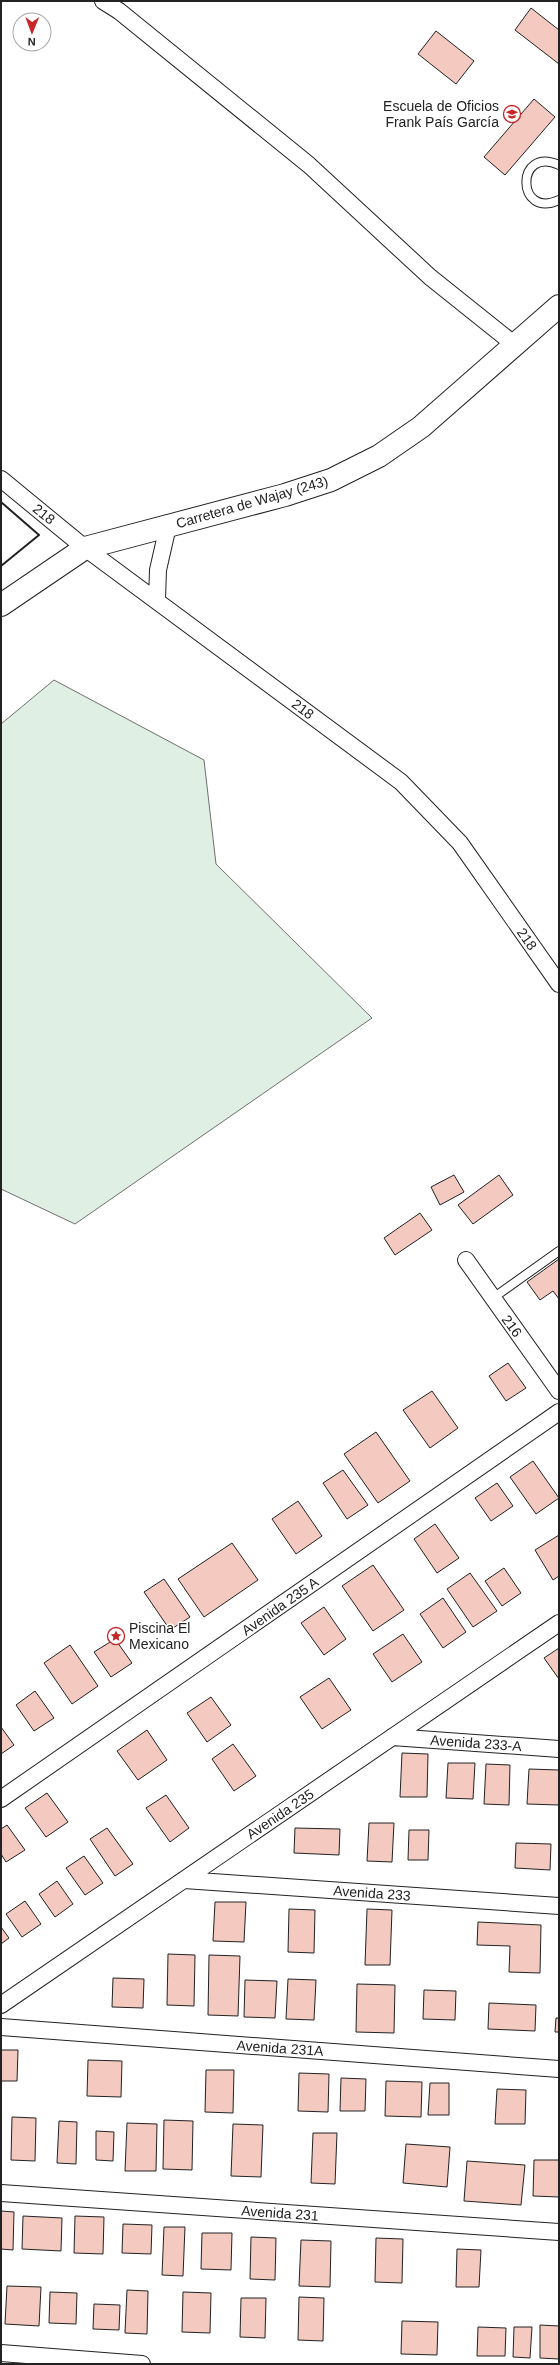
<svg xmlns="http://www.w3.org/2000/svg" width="560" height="2365" font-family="Helvetica,sans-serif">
  <rect width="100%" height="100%" fill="#fff"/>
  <path fill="#e0efe3" stroke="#6f6f6f" d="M 54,680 L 204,760 L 216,864 L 372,1018 L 75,1224 L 1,1189 L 1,724 Z"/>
  <path fill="#f3c9c0" stroke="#222" d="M 531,8 L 559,30 L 559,64 L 515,30 Z
    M 436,31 L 474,61 L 456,84 L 418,54 Z
    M 534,99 L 555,117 L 505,175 L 484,157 Z
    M 454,1175 L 464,1192 L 440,1205 L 431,1187 Z
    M 499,1175 L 513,1195 L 473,1224 L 458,1205 Z
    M 420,1213 L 432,1230 L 395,1255 L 384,1238 Z
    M 559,1259 L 559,1299 L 553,1291 L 540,1300 L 527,1282 Z
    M 508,1363 L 526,1388 L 506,1401 L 489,1376 Z
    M 432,1391 L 458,1428 L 430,1448 L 403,1410 Z
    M 376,1432 L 410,1481 L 378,1503 L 344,1454 Z
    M 533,1461 L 559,1498 L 536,1514 L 510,1477 Z
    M 343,1470 L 368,1505 L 347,1519 L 323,1483 Z
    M 497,1483 L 513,1506 L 491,1521 L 475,1498 Z
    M 298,1501 L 322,1536 L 296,1554 L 272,1519 Z
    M 435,1524 L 459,1558 L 437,1573 L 414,1539 Z
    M 559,1535 L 559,1576 L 553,1580 L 535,1550 Z
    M 232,1543 L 258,1580 L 204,1617 L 178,1579 Z
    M 373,1565 L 404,1610 L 373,1631 L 342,1586 Z
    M 504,1568 L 521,1593 L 502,1606 L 485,1581 Z
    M 470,1573 L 497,1611 L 473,1627 L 447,1589 Z
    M 164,1579 L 190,1617 L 170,1630 L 144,1592 Z
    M 443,1598 L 466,1632 L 443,1648 L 420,1614 Z
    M 324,1607 L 346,1639 L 324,1655 L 301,1623 Z
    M 403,1634 L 422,1662 L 392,1682 L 373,1654 Z
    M 115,1639 L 132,1663 L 111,1677 L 94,1652 Z
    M 70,1645 L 98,1686 L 72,1704 L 44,1663 Z
    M 559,1648 L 559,1679 L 544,1658 Z
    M 329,1678 L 351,1710 L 322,1729 L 300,1697 Z
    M 35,1691 L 54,1718 L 34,1731 L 16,1705 Z
    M 211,1697 L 231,1725 L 207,1742 L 187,1713 Z
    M 1,1727 L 14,1745 L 1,1754 Z
    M 147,1730 L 167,1760 L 138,1780 L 117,1751 Z
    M 233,1744 L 256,1776 L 234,1791 L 212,1759 Z
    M 402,1753 L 428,1754 L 427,1797 L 400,1797 Z
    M 448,1763 L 475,1763 L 473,1799 L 446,1798 Z
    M 486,1764 L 510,1765 L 509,1805 L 484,1804 Z
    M 529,1769 L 559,1770 L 559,1805 L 527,1804 Z
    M 47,1793 L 68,1822 L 46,1837 L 25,1808 Z
    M 166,1795 L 189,1828 L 170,1842 L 146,1808 Z
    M 369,1823 L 394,1823 L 392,1862 L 367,1861 Z
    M 7,1825 L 25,1850 L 6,1862 L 1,1854 L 1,1829 Z
    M 107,1828 L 133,1864 L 115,1876 L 90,1839 Z
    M 295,1828 L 340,1829 L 339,1855 L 294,1853 Z
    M 409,1830 L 429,1830 L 428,1860 L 408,1860 Z
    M 516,1843 L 551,1844 L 550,1870 L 515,1868 Z
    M 84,1856 L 103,1883 L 85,1895 L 66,1868 Z
    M 57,1881 L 73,1904 L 55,1917 L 39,1894 Z
    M 25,1901 L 41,1924 L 22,1937 L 6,1914 Z
    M 215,1902 L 246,1902 L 244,1942 L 213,1941 Z
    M 289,1909 L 315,1910 L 314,1953 L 288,1952 Z
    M 367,1909 L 392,1910 L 390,1965 L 365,1965 Z
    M 478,1922 L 541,1925 L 540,1973 L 509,1972 L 510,1946 L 477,1945 Z
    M 1,1927 L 9,1938 L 1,1944 Z
    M 168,1954 L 195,1955 L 194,2006 L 167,2005 Z
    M 209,1955 L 240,1956 L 238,2016 L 208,2015 Z
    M 113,1978 L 144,1979 L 143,2008 L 112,2007 Z
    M 288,1979 L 316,1980 L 314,2020 L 286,2019 Z
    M 245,1980 L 277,1981 L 275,2018 L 244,2017 Z
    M 357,1984 L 395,1985 L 394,2033 L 356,2032 Z
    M 424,1990 L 456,1991 L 455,2020 L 423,2019 Z
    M 489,2003 L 536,2005 L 535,2031 L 488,2029 Z
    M 556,2018 L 559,2018 L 559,2032 L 555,2032 Z
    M 1,2050 L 18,2050 L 17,2081 L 1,2081 Z
    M 88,2060 L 122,2061 L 121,2097 L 87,2096 Z
    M 206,2070 L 234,2070 L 233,2113 L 205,2112 Z
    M 299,2073 L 329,2074 L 328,2112 L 298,2111 Z
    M 341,2078 L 366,2079 L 365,2111 L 340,2111 Z
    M 386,2081 L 422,2082 L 421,2117 L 385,2116 Z
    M 430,2083 L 449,2083 L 449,2115 L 428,2115 Z
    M 497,2089 L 526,2090 L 525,2124 L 495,2124 Z
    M 12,2117 L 36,2118 L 35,2161 L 11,2160 Z
    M 164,2120 L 193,2121 L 192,2170 L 163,2169 Z
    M 59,2121 L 77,2122 L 76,2164 L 57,2163 Z
    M 127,2123 L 157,2124 L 156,2171 L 125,2171 Z
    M 233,2124 L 263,2125 L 261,2177 L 231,2176 Z
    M 96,2131 L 114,2132 L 113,2161 L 96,2160 Z
    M 313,2133 L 337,2133 L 335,2184 L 311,2183 Z
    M 406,2144 L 450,2147 L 447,2187 L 403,2183 Z
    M 534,2160 L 559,2160 L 559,2197 L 533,2196 Z
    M 467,2161 L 525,2165 L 521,2205 L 464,2201 Z
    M 1,2211 L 14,2212 L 13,2250 L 1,2249 Z
    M 23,2216 L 62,2218 L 61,2251 L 22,2249 Z
    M 75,2216 L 104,2217 L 103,2254 L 74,2253 Z
    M 123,2224 L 152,2225 L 151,2254 L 122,2253 Z
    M 164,2227 L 185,2227 L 183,2276 L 162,2275 Z
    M 202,2233 L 232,2233 L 231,2270 L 201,2269 Z
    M 251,2237 L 276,2238 L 275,2280 L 250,2279 Z
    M 376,2238 L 403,2239 L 402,2283 L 375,2282 Z
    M 301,2240 L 331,2241 L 330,2287 L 299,2286 Z
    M 457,2249 L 481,2250 L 479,2287 L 456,2287 Z
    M 7,2286 L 41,2287 L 39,2326 L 5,2324 Z
    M 127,2290 L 148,2291 L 147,2334 L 125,2333 Z
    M 50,2292 L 77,2293 L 76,2324 L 49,2323 Z
    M 183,2292 L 211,2293 L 210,2333 L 182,2332 Z
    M 299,2297 L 324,2298 L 323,2341 L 298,2340 Z
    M 241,2298 L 266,2298 L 265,2338 L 240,2337 Z
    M 94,2304 L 120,2305 L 119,2330 L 93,2329 Z
    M 402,2321 L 438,2322 L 437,2355 L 401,2354 Z
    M 540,2325 L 559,2326 L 559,2359 L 540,2358 Z
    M 478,2327 L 506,2328 L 505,2356 L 477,2356 Z
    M 514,2327 L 532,2327 L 530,2358 L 513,2357 Z"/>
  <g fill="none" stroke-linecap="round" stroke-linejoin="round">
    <g stroke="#222" stroke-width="10">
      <path id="lane" d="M 559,165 C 515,145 516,220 559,200
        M 493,1298 L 559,1251"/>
    </g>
    <g stroke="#222" stroke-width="18">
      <path id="street" d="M 103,1 L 119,11 L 309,165 L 430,277 L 515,345
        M 1,479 L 85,548 L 401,782 L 460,843 L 559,984
        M 157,599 L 158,570 L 168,526
        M 466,1260 L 559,1391
        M 392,1737 L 559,1749
        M 1,1799 L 559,1412
        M 184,1880 L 559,1906
        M 1,2005 L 559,1623
        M 1,2027 L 559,2069
        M 1,2193 L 559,2232
        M 1,2353 L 142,2364"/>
    </g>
    <g stroke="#222" stroke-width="24">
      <path id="secondary" d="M 1,605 L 85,548 L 285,495 L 331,480 L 379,456 L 421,427 L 559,306"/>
    </g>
    <use href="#lane" stroke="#fff" stroke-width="8"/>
    <use href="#street" stroke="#fff" stroke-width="16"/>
    <use href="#secondary" stroke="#fff" stroke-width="22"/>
    <path stroke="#222" stroke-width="2" d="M 1,502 L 39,535 L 1,566"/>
  </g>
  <defs>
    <g id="school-ring" transform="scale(0.9)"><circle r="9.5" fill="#fff" stroke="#c62828" stroke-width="1.5"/><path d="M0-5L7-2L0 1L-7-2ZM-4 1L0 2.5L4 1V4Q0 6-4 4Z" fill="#c62828"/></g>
    <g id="sight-ring" transform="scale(0.9)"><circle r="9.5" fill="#fff" stroke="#c62828" stroke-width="1.5"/><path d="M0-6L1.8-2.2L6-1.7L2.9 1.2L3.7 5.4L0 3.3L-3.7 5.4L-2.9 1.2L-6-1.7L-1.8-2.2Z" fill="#c62828"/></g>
  </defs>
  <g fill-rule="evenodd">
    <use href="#school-ring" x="512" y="114"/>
    <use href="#sight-ring" x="116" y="1636"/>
  </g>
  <g text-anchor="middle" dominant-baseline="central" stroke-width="3" stroke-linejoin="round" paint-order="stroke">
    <g font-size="14" fill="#222" stroke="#fff" text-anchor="end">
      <text x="499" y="106">Escuela de Oficios<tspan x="499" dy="16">Frank País García</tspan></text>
      <text x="129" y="1628" text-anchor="start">Piscina El<tspan x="129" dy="16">Mexicano</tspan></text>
    </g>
    <g font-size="14" fill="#222" stroke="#fff">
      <text transform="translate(252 502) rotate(-16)">Carretera de Wajay (243)</text>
      <text transform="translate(44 514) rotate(39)">218</text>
      <text transform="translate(303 709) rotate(37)">218</text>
      <text transform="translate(527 939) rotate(55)">218</text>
      <text transform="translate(512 1326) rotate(54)">216</text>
      <text transform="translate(280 1606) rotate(-35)">Avenida 235 A</text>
      <text transform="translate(476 1743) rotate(4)">Avenida 233-A</text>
      <text transform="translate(280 1814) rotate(-34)">Avenida 235</text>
      <text transform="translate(372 1893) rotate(4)">Avenida 233</text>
      <text transform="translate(280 2048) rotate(4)">Avenida 231A</text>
      <text transform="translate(280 2213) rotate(4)">Avenida 231</text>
    </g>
  </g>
  <rect width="560" height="2365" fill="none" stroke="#222222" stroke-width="4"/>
  <g transform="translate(32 32) rotate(181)"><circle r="19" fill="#ffffff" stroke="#a7a7a7"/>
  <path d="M0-3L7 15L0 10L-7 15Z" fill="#c62828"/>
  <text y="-6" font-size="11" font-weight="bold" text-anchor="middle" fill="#222222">N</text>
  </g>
</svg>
